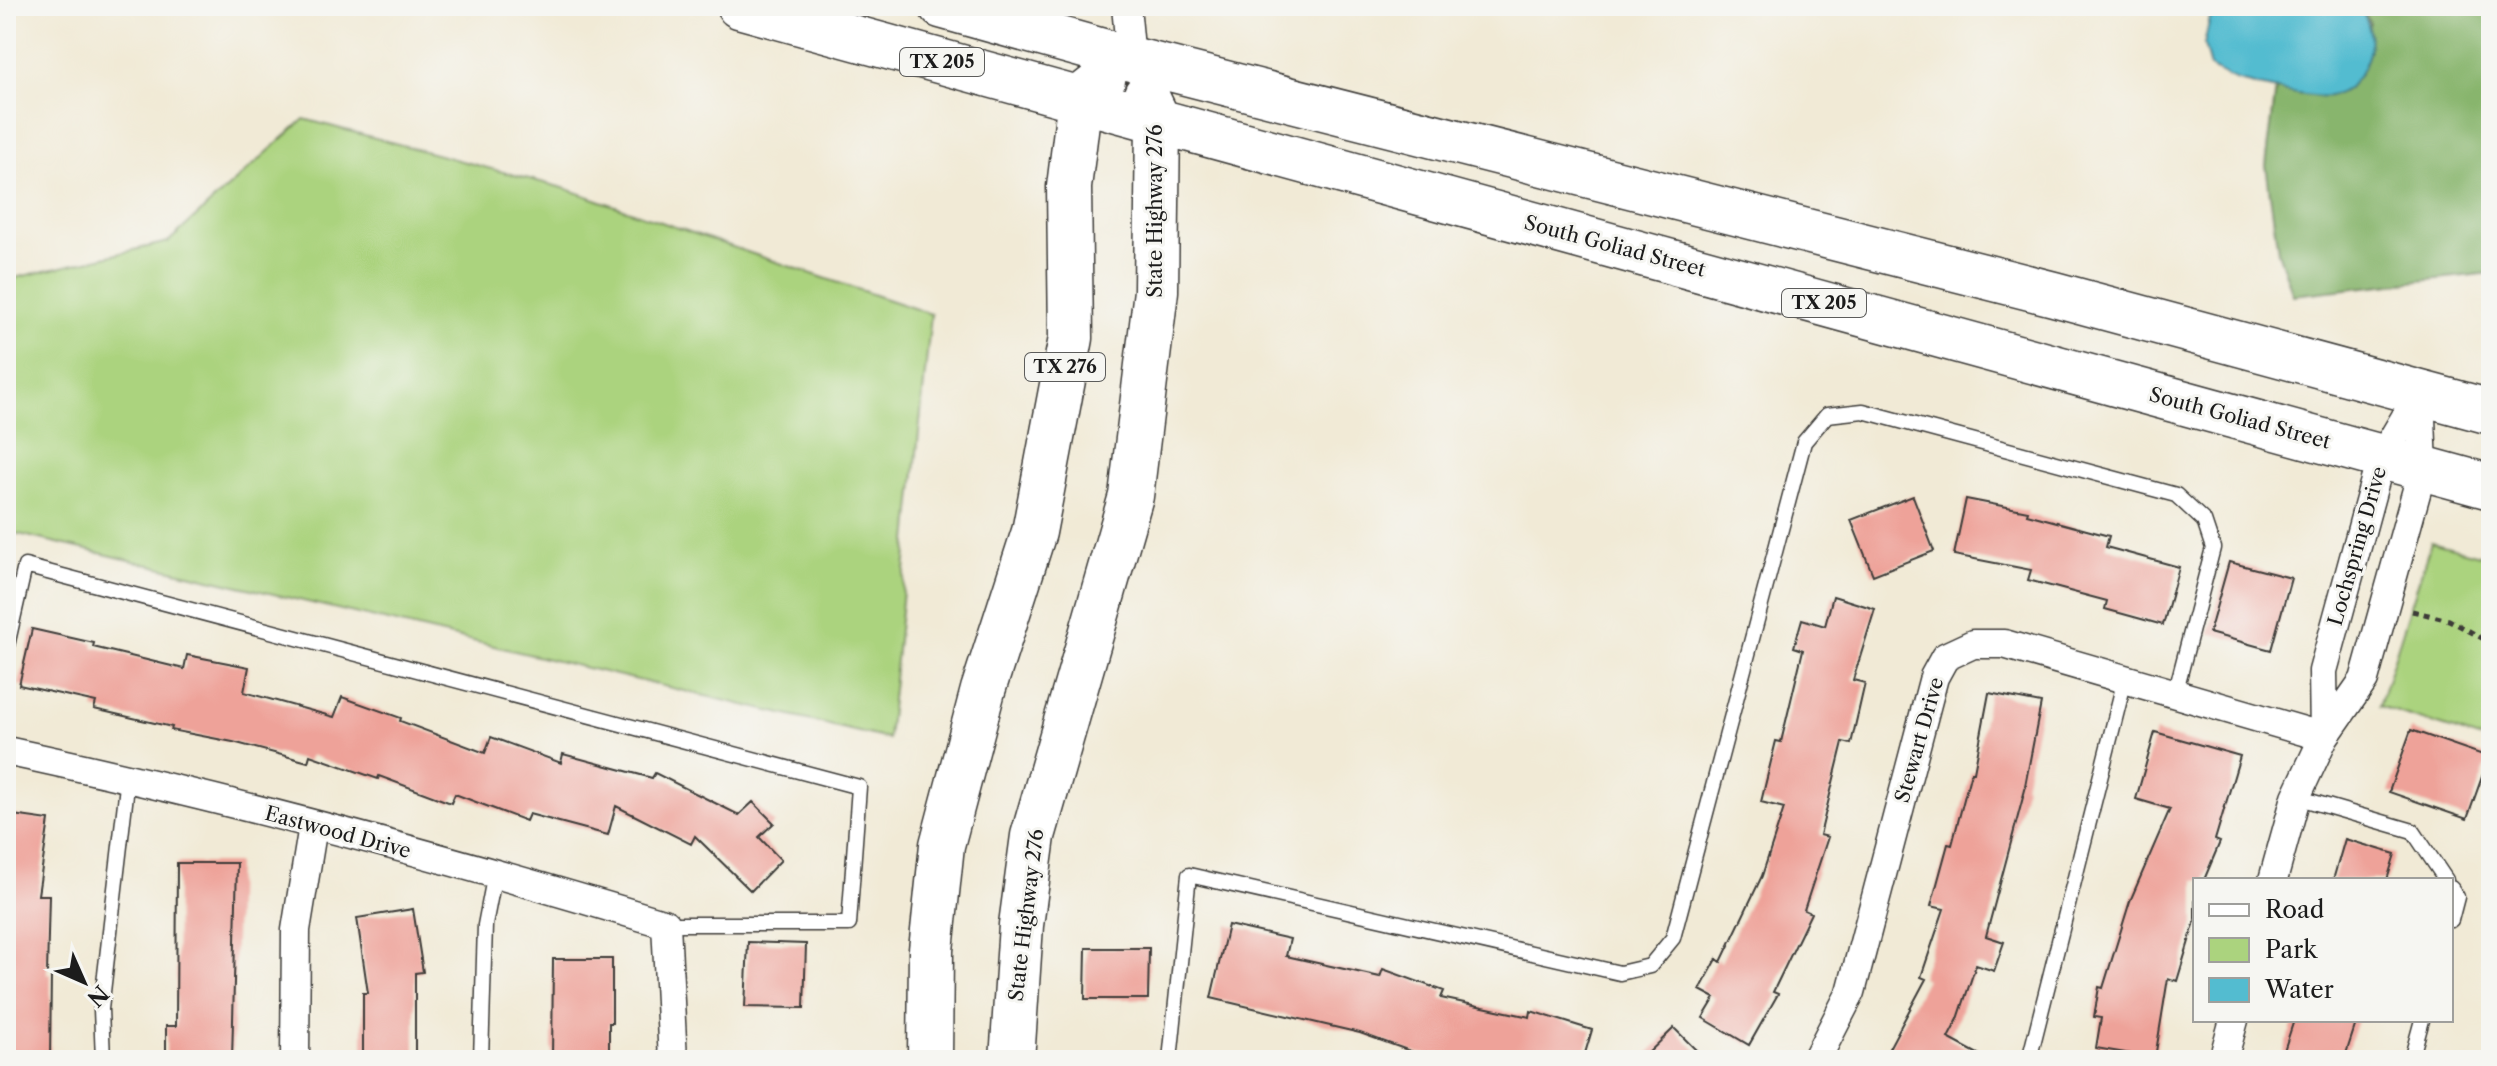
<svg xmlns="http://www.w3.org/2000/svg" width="2497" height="1066" font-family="'Libre Caslon Text',serif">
  <rect width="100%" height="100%" fill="#f6f6f2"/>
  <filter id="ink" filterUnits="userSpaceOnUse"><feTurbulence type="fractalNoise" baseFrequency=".0125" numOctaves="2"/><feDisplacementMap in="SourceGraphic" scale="16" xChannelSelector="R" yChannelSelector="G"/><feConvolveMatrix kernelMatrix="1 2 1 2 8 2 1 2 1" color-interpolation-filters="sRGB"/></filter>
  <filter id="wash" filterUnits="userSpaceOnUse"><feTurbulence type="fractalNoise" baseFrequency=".006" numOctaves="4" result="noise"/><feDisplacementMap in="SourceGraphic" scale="32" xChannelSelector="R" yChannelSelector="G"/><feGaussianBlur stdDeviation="1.8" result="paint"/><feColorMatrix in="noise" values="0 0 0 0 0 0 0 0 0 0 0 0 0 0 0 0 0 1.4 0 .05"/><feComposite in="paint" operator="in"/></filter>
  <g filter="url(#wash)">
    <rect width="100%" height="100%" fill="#f1ead6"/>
    <path fill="#abd37e" stroke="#64784d" stroke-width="2" d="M 304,119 L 567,189 L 744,251 L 931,314 L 888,739 L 6,531 L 6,280 L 168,242 Z
      M 2431,542 L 2491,558 L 2491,742 L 2379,706 Z"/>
    <path fill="#88b56d" stroke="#526844" stroke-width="2" d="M 2359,6 L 2491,6 L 2491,273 L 2293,295 L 2278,252 L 2266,165 L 2276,88 L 2329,96 L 2370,23 Z"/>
    <path fill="#53bcd0" stroke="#386c76" stroke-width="2" d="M 2234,6 L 2359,6 C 2371,26 2375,42 2365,64 C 2359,79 2347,93 2330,96 C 2311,99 2258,86 2238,81 C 2229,78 2219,72 2210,67 L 2204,45 L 2210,18 Z"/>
    <g id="blocks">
      <path fill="#eea299" d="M 1913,496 L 1934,551 L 1873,575 L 1851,520 Z
        M 1966,499 L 2028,511 L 2027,514 L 2109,536 L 2106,547 L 2179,567 L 2163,625 L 2105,609 L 2107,601 L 2028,580 L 2031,570 L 1954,555 Z
        M 2229,562 L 2291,578 L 2271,650 L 2209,633 Z
        M 1833,596 L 1875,609 L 1853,680 L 1865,683 L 1851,744 L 1843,742 L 1820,835 L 1828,837 L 1804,910 L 1811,913 L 1773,992 L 1778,994 L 1749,1045 L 1703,1018 L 1715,998 L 1700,990 L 1717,959 L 1721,962 L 1762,876 L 1784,808 L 1761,802 L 1776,741 L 1781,742 L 1803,650 L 1794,647 L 1802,619 L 1825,626 Z
        M 32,629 L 94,643 L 93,647 L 184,669 L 187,655 L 249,667 L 244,692 L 334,717 L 342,697 L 401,718 L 400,721 L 485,753 L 491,737 L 561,763 L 563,754 L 652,778 L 655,773 L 739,815 L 753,802 L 774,823 L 759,837 L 781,860 L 751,891 L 695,836 L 691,844 L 616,806 L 608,835 L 529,814 L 526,821 L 455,794 L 451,803 L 379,776 L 378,779 L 310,755 L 308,762 L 233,742 L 171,730 L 172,727 L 94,709 L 96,702 L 19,685 Z
        M 1989,693 L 2041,703 L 2025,786 L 2026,786 L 1986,936 L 2004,942 L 1994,971 L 1976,965 L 1958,1019 L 1948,1038 L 1989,1060 L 1902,1060 L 1887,1052 L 1926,979 L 1921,977 L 1944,909 L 1931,906 L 1948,844 L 1952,845 L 1971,772 L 1974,772 Z
        M 2411,730 L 2489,757 L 2467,819 L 2389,792 Z
        M 2155,732 L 2240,756 L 2215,840 L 2220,842 L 2204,880 L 2195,880 L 2195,921 L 2177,981 L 2168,978 L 2155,1058 L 2096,1048 L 2101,1018 L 2094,1017 L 2099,987 L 2103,988 L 2130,901 L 2170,809 L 2136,799 Z
        M 6,814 L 49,820 L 38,895 L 49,895 L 47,974 L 51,974 L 50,1060 L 6,1060 Z
        M 2345,839 L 2395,854 L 2387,880 L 2333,880 Z
        M 177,863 L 237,863 L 232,1060 L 166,1060 L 166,1026 L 176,1026 Z
        M 413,909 L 423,972 L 415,973 L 415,1055 L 363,1055 L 363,993 L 368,993 L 357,918 Z
        M 1228,925 L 1290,939 L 1286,956 L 1380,977 L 1383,969 L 1444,991 L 1441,998 L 1530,1017 L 1531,1011 L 1592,1030 L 1583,1060 L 1451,1060 L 1413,1052 L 1360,1033 L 1211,998 Z
        M 748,942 L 806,944 L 804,1008 L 745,1007 Z
        M 1086,948 L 1149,948 L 1148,999 L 1085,999 Z
        M 553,959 L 612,959 L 612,1023 L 609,1023 L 609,1060 L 552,1060 Z
        M 2294,1020 L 2357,1020 L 2344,1060 L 2281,1060 Z
        M 1674,1028 L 1706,1060 L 1641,1060 Z"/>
    </g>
  </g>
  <g filter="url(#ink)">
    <use href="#blocks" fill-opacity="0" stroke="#3c3b38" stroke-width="2"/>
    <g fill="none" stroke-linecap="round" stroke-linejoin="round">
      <g stroke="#3c3b38" stroke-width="17">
        <path id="lane" d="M 6,650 L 25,566 L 859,787 L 849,924 L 666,924
          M 2296,797 L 2413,831 L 2446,880
          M 2451,888 L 2457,897 L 2451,920
          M 103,1060 L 101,1009 L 128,777
          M 481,1060 L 485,925 L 495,873
          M 1170,1060 L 1189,875 L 1620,973 L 1650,966 L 1673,938 L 1804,442 L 1827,415 L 1863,411 L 2176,495 L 2204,521 L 2213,548 L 2175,694
          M 2029,1060 L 2125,679
          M 2411,1060 L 2422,1020"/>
      </g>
      <g stroke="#3c3b38" stroke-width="31">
        <path id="street" d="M 1126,6 L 1131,59
          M 2324,737 L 2323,671 L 2374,484 L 2382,457 L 2420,393
          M 6,751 C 228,798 448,858 666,924 L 673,1060
          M 2273,880 L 2296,797 L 2324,737 L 2364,680 L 2423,468 L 2420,393
          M 295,1060 L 296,930 L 313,826
          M 1816,1060 L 1851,992 L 1934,677 L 1945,657 L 1973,644 L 2004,644 L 2324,737
          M 2223,1060 L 2234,1020"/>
      </g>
      <g stroke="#3c3b38" stroke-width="47">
        <path id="primary" d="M 739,6 L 2491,487
          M 941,6 L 1131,59 L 2054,294 L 2491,412
          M 930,1060 L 931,950 L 942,845 L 983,690 L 1034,532 L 1071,338 L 1069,187 L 1080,98 L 1103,80
          M 1012,1060 L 1021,925 L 1033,836 L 1131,496 L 1156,291 L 1158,120 L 1146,95"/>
      </g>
      <path stroke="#3c3b38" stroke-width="5" stroke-dasharray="6 6" stroke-linecap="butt" d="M 2412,611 L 2449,620 L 2491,643"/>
      <use href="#lane" stroke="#fff" stroke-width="14"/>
      <use href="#street" stroke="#fff" stroke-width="28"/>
      <use href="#primary" stroke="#fff" stroke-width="44"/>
    </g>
  </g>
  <g text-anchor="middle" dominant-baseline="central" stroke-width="6" stroke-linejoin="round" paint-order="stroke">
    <g fill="#f6f6f2" stroke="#5d5d5c" stroke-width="2">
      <rect x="900" y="48" width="84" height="28" rx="6"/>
      <rect x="1782" y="289" width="84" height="28" rx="6"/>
      <rect x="1025" y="353" width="80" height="28" rx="6"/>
    </g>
    <g font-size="18" font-weight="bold" fill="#1c1c1c">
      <text x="942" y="62">TX 205</text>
      <text x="1824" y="303">TX 205</text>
      <text x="1065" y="367">TX 276</text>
    </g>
    <g font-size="20" fill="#1c1c1c" stroke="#f6f6f2">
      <text transform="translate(1155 211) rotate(-90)">State Highway 276</text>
      <text transform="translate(1615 246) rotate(15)">South Goliad Street</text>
      <text transform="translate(2240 418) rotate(15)">South Goliad Street</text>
      <text transform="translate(2357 546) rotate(-74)">Lochspring Drive</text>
      <text transform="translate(1919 740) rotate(-74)">Stewart Drive</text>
      <text transform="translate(338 832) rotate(15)">Eastwood Drive</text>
      <text transform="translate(1026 915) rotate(-83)">State Highway 276</text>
    </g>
  </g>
  <rect width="2497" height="1066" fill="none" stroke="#f6f6f2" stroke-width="32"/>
  <rect x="2193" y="878" width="260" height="144" fill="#f6f6f2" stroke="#9f9f9c" stroke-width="2"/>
  <rect x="2209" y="904" width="40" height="12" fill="#ffffff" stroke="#9f9f9c" stroke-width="2"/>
  <text x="2265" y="918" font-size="24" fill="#1c1c1c">Road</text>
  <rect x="2209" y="938" width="40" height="24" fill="#abd37e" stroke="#9f9f9c" stroke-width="2"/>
  <text x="2265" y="958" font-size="24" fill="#1c1c1c">Park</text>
  <rect x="2209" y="978" width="40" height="24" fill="#53bcd0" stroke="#9f9f9c" stroke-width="2"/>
  <text x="2265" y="998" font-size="24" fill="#1c1c1c">Water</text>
  <g transform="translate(84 982) rotate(135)" stroke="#f6f6f2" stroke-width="6" paint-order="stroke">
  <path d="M0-6L14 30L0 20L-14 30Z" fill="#1c1c1c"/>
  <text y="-12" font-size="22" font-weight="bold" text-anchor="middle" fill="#1c1c1c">N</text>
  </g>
</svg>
